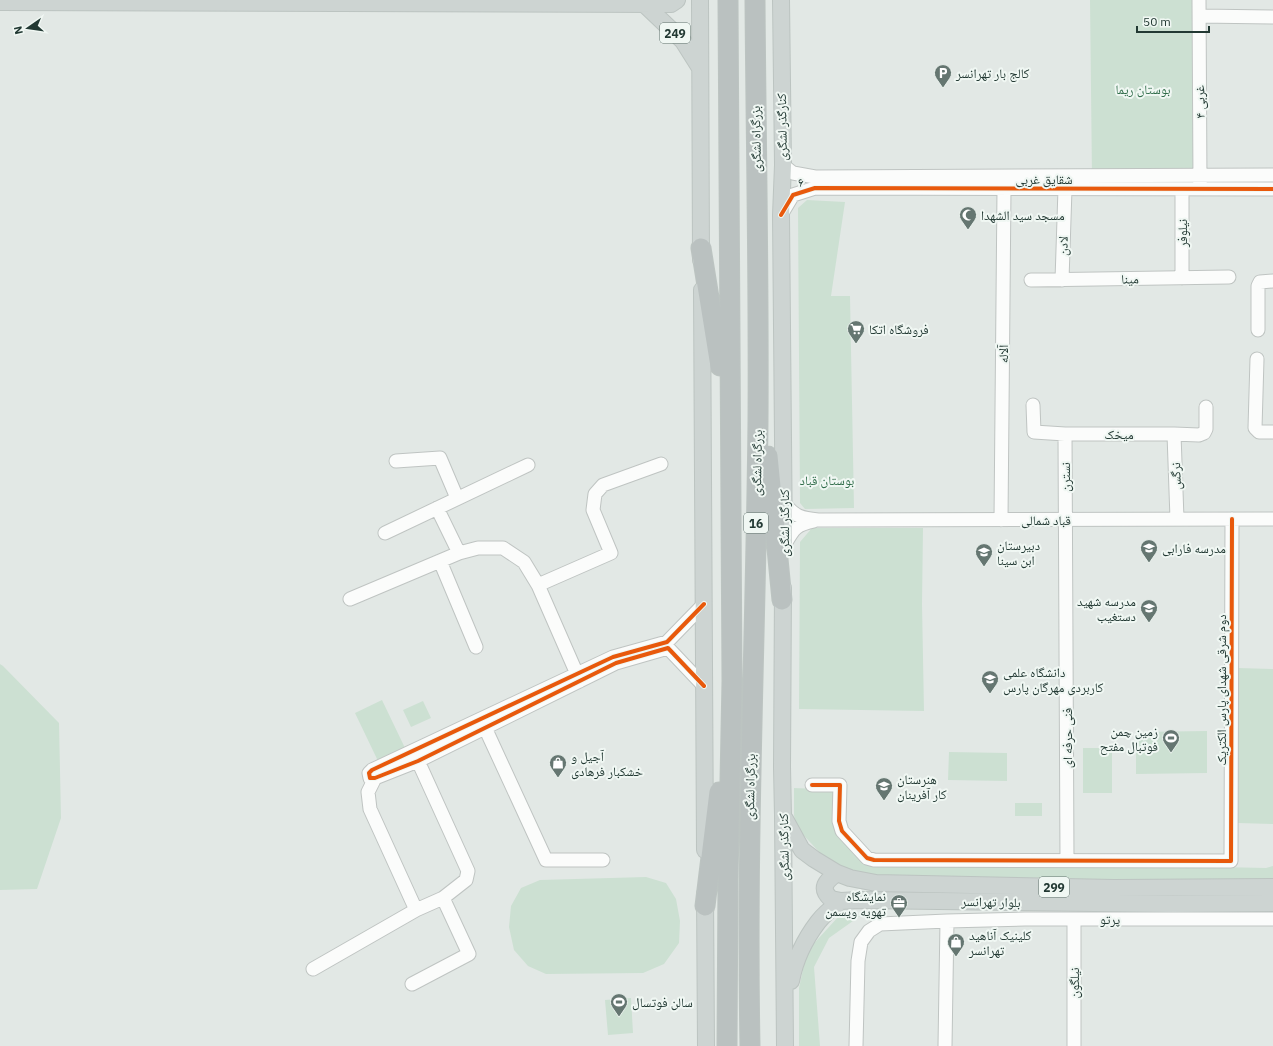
<svg xmlns="http://www.w3.org/2000/svg" width="1273" height="1046" font-family="'IBM Plex Sans','Noto Naskh Arabic',sans-serif">
  <rect width="100%" height="100%" fill="#e2e8e5"/>
  <path fill="#cce0d2" d="M 1090,0 L 1194,0 L 1195,179 L 1092,178 Z
    M 807,200 L 845,202 L 831,296 L 850,296 L 854,508 L 805,509 L 800,503 L 798,208 Z
    M 812,528 L 923,528 L 922,604 L 924,711 L 799,709 L 800,542 Z
    M 0,664 L 3,666 L 59,723 L 61,818 L 37,889 L 0,890 Z
    M 1238,668 L 1273,669 L 1273,824 L 1238,823 Z
    M 382,700 L 405,748 L 378,761 L 355,713 Z
    M 423,701 L 431,718 L 411,727 L 403,710 Z
    M 1207,731 L 1207,773 L 1136,774 L 1136,732 Z
    M 1083,748 L 1112,748 L 1112,793 L 1083,793 Z
    M 949,752 L 1007,753 L 1007,781 L 948,780 Z
    M 794,788 L 838,790 L 837,823 L 864,859 L 1266,868 L 1273,866 L 1273,883 L 866,879 L 822,855 L 796,827 L 794,815 Z
    M 1015,803 L 1042,803 L 1042,816 L 1015,816 Z
    M 646,877 L 666,883 L 676,899 L 680,921 L 679,943 L 664,964 L 643,973 L 546,974 L 528,966 L 514,950 L 509,927 L 511,906 L 521,888 L 540,880 Z
    M 839,916 L 860,916 L 829,938 L 814,967 L 820,1046 L 799,1046 L 799,988 L 807,951 Z
    M 631,998 L 633,1033 L 608,1035 L 605,1000 Z"/>
  <g fill="none" stroke-linecap="round" stroke-linejoin="round">
    <g stroke="#bfc4c2" stroke-width="15">
      <path id="minor" d="M 1199,0 L 1200,183
        M 1199,16 L 1273,17
        M 783,165 L 793,173 L 815,177 L 1273,175
        M 1182,189 L 1182,278
        M 781,215 L 793,195 L 815,188 L 1273,189
        M 1031,280 L 1229,277
        M 1062,280 L 1065,189
        M 1258,330 L 1258,286 L 1260,282 L 1273,281
        M 1257,359 L 1255,428 L 1259,432 L 1273,432
        M 1033,405 L 1034,432 L 1065,434 L 1174,434 L 1199,435 L 1204,433 L 1206,429 L 1206,407
        M 1065,434 L 1067,860
        M 1174,434 L 1177,519
        M 396,461 L 440,458 L 457,498
        M 785,504 C 795,517 802,518 818,520 L 1273,519
        M 437,508 L 459,553
        M 1001,520 L 1004,189
        M 385,533 L 528,465
        M 785,544 C 794,528 796,525 814,521
        M 440,561 L 476,647
        M 538,585 L 611,553 L 593,510 L 595,494 L 603,485 L 661,464
        M 350,599 L 459,553 L 478,548 L 503,548 L 524,562 L 538,585 L 580,681
        M 704,604 L 667,642 L 613,657 L 372,770 L 369,773 L 370,778 L 375,778 L 418,761 L 616,663 L 668,648 L 704,686
        M 481,719 L 546,860 L 603,860
        M 375,778 L 368,792 L 370,809 L 416,910
        M 812,785 L 840,785 L 839,821 L 842,831 L 867,858 L 874,860 L 1231,861 L 1232,519
        M 313,969 L 416,910 L 443,898 L 466,880 L 468,871 L 418,761
        M 412,984 L 469,954 L 443,898
        M 856,1046 L 858,961 L 861,942 L 869,931 L 880,924 L 947,921 L 1025,919 L 1273,919
        M 945,1046 L 947,921
        M 1074,1046 L 1074,919"/>
    </g>
    <g stroke="#bcc4c1" stroke-width="18">
      <path id="major" d="M 700,0 L 701,260
        M 781,0 L 783,165 L 781,215 L 784,550
        M 0,2 L 659,4 L 671,4 L 677,0
        M 643,3 L 683,41 L 700,68
        M 702,290 L 705,850
        M 783,588 L 782,767 L 783,816 L 785,1046
        M 785,819 L 802,850 L 814,859 L 837,873 L 850,878 L 876,883 L 1114,888 L 1273,887
        M 837,873 C 826,881 819,888 831,899 L 841,901 L 859,900 L 1173,904 L 1273,903
        M 705,894 L 706,1046
        M 791,981 C 795,960 805,939 818,922 C 824,914 833,907 841,901"/>
    </g>
    <g stroke="#bcc4c1" stroke-width="21">
      <path id="highway" d="M 701,248 L 720,366
        M 768,456 L 782,600
        M 705,906 L 719,792
        M 727,1046 L 728,880 L 732,681 L 728,0
        M 750,1046 C 746,837 756,629 758,421 C 759,280 756,140 755,0"/>
    </g>
    <use href="#minor" stroke="#fbfcfb" stroke-width="13"/>
    <use href="#major" stroke="#cdd4d2" stroke-width="16"/>
    <use href="#highway" stroke="#bac1c0" stroke-width="19"/>
    <g stroke="#f0f7f3" stroke-width="6">
      <path id="cycleway" d="M 781,215 L 793,195 L 815,188 L 1273,189
        M 704,604 L 667,642 L 613,657 L 372,770 L 369,773 L 370,778 L 375,778 L 418,761 L 616,663 L 668,648 L 704,686
        M 812,785 L 840,785 L 839,821 L 842,831 L 867,858 L 874,860 L 1231,861 L 1232,519"/>
    </g>
    <use href="#cycleway" stroke="#e8590c" stroke-width="4"/>
  </g>
  <defs>
    <g id="parking-pin" transform="scale(0.9)"><path d="M0 17L-7.5 6A9.5 9.5 0 1 1 7.5 6Z" fill="#657671" stroke="#f0f7f3"/><path d="M-3.5-5.5H1a3.5 3.5 0 0 1 0 7H-1V5.5H-3.5ZM-1-3.4V-.6H.8a1.4 1.4 0 0 0 0-2.8Z" fill="#fff"/></g>
    <g id="mosque-pin" transform="scale(0.9)"><path d="M0 17L-7.5 6A9.5 9.5 0 1 1 7.5 6Z" fill="#657671" stroke="#f0f7f3"/><path d="M3.5-4.9A6 6 0 1 0 3.5 4.9A5 5 0 1 1 3.5-4.9Z" fill="#fff"/></g>
    <g id="supermarket-pin" transform="scale(0.9)"><path d="M0 17L-7.5 6A9.5 9.5 0 1 1 7.5 6Z" fill="#657671" stroke="#f0f7f3"/><path d="M-6-5.5h2.5l.6 2H6L4.5 2H-2.5L-4.4-4H-6ZM-1.5 3.2a1.3 1.3 0 1 0 .1 0ZM3 3.2a1.3 1.3 0 1 0 .1 0Z" fill="#fff"/></g>
    <g id="school-pin" transform="scale(0.9)"><path d="M0 17L-7.5 6A9.5 9.5 0 1 1 7.5 6Z" fill="#657671" stroke="#f0f7f3"/><path d="M0-5L7-2L0 1L-7-2ZM-4 1L0 2.5L4 1V4Q0 6-4 4Z" fill="#fff"/></g>
    <g id="university-pin" transform="scale(0.9)"><path d="M0 17L-7.5 6A9.5 9.5 0 1 1 7.5 6Z" fill="#657671" stroke="#f0f7f3"/><path d="M0-5L7-2L0 1L-7-2ZM-4 1L0 2.5L4 1V4Q0 6-4 4Z" fill="#fff"/></g>
    <g id="stadium-pin" transform="scale(0.9)"><path d="M0 17L-7.5 6A9.5 9.5 0 1 1 7.5 6Z" fill="#657671" stroke="#f0f7f3"/><path d="M0-5a6.5 5 0 1 0 0 10a6.5 5 0 1 0 0-10ZM-3.5-1.8h7v3.6h-7Z" fill="#fff"/></g>
    <g id="shop-pin" transform="scale(0.9)"><path d="M0 17L-7.5 6A9.5 9.5 0 1 1 7.5 6Z" fill="#657671" stroke="#f0f7f3"/><path d="M-5-2.5h2.3a2.7 3.5 0 0 1 5.4 0H5L5.5 6h-11ZM-1.5-2.5h3a1.5 2.3 0 0 0-3 0Z" fill="#fff"/></g>
    <g id="office-pin" transform="scale(0.9)"><path d="M0 17L-7.5 6A9.5 9.5 0 1 1 7.5 6Z" fill="#657671" stroke="#f0f7f3"/><path d="M-6-3h4V-5.5h4V-3h4V5H-6ZM-1-4.5V-3h2v-1.5ZM-6 0V1H6V0Z" fill="#fff"/></g>
  </defs>
  <g fill-rule="evenodd">
    <use href="#parking-pin" x="943" y="73"/>
    <use href="#mosque-pin" x="968" y="215"/>
    <use href="#supermarket-pin" x="856" y="329"/>
    <use href="#school-pin" x="1149" y="548"/>
    <use href="#school-pin" x="984" y="552"/>
    <use href="#school-pin" x="1149" y="608"/>
    <use href="#university-pin" x="990" y="679"/>
    <use href="#stadium-pin" x="1171" y="738"/>
    <use href="#shop-pin" x="558" y="763"/>
    <use href="#school-pin" x="884" y="786"/>
    <use href="#office-pin" x="899" y="903"/>
    <use href="#shop-pin" x="956" y="942"/>
    <use href="#stadium-pin" x="619" y="1002"/>
  </g>
  <g text-anchor="middle" dominant-baseline="central" stroke-width="4" stroke-linejoin="round" paint-order="stroke">
    <g fill="#f0f7f3" stroke="#60726d" stroke-width="1">
      <rect x="660" y="23" width="30" height="20" rx="3"/>
      <rect x="744" y="513" width="24" height="20" rx="3"/>
      <rect x="1039" y="877" width="30" height="20" rx="3"/>
    </g>
    <g font-size="12" font-weight="bold" fill="#223933">
      <text x="675" y="33">249</text>
      <text x="756" y="523">16</text>
      <text x="1054" y="887">299</text>
    </g>
    <g font-size="13" fill="#223933" stroke="#f0f7f3" text-anchor="start">
      <text x="956" y="73">کالج بار تهرانسر</text>
      <text x="981" y="215">مسجد سید الشهدا</text>
      <text x="869" y="329">فروشگاه اتکا</text>
      <text x="997" y="545">دبیرستان<tspan x="997" dy="15">ابن سینا</tspan></text>
      <text x="1162" y="548">مدرسه فارابی</text>
      <text x="1136" y="601" text-anchor="end">مدرسه شهید<tspan x="1136" dy="15">دستغیب</tspan></text>
      <text x="1003" y="672">دانشگاه علمی<tspan x="1003" dy="15">کاربردی مهرگان پارس</tspan></text>
      <text x="1158" y="731" text-anchor="end">زمین چمن<tspan x="1158" dy="15">فوتبال مفتح</tspan></text>
      <text x="571" y="756">آجیل و<tspan x="571" dy="15">خشکبار فرهادی</tspan></text>
      <text x="897" y="779">هنرستان<tspan x="897" dy="15">کار آفرینان</tspan></text>
      <text x="886" y="896" text-anchor="end">نمایشگاه<tspan x="886" dy="15">تهویه ویسمن</tspan></text>
      <text x="969" y="935">کلینیک آناهید<tspan x="969" dy="15">تهرانسر</tspan></text>
      <text x="632" y="1002">سالن فوتسال</text>
    </g>
    <g font-size="13" fill="#2f6c49" stroke="#f0f7f3">
      <text x="1143" y="89">بوستان ریما</text>
      <text x="827" y="480">بوستان قباد</text>
    </g>
    <g font-size="13" fill="#223933" stroke="#f0f7f3">
      <text transform="translate(1200 102) rotate(-91)">۴ غربی</text>
      <text transform="translate(782 127) rotate(-91)">کنارگذر لشگری</text>
      <text transform="translate(756 139) rotate(-91)">بزرگراه لشگری</text>
      <text x="1044" y="179">شقایق غربی</text>
      <text transform="translate(801 182) rotate(-18)">۶</text>
      <text transform="translate(1182 233) rotate(-90)">نیلوفر</text>
      <text transform="translate(1063 246) rotate(-88)">لادن</text>
      <text transform="translate(1130 279) rotate(-1)">مینا</text>
      <text transform="translate(1003 354) rotate(-90)">آلاله</text>
      <text x="1119" y="434">میخک</text>
      <text transform="translate(757 463) rotate(-89)">بزرگراه لشگری</text>
      <text transform="translate(1176 476) rotate(-92)">نرگس</text>
      <text transform="translate(1065 477) rotate(-90)">نسترن</text>
      <text x="1046" y="520">قباد شمالی</text>
      <text transform="translate(784 523) rotate(-90)">کنارگذر لشگری</text>
      <text transform="translate(1221 690) rotate(-90)">دوم شرقی شهدای پارس الکتریک</text>
      <text transform="translate(1067 738) rotate(-90)">فنی حرفه ای</text>
      <text transform="translate(750 787) rotate(-89)">بزرگراه لشگری</text>
      <text transform="translate(784 847) rotate(-91)">کنارگذر لشگری</text>
      <text transform="translate(991 902) rotate(1)">بلوار تهرانسر</text>
      <text x="1110" y="919">پرتو</text>
      <text transform="translate(1074 983) rotate(-90)">نیلگون</text>
    </g>
  </g>
  <g transform="translate(28 28) rotate(257)" stroke="#f0f7f3" stroke-width="3" paint-order="stroke">
  <path d="M0-3L7 15L0 10L-7 15Z" fill="#223933"/>
  <text y="-6" font-size="11" font-weight="bold" text-anchor="middle" fill="#223933">N</text>
  </g>
  <path d="M1137 26v6h72v-6" fill="none" stroke="#223933" stroke-width="2"/>
  <text x="1143" y="26" font-size="12" fill="#223933" stroke="#f0f7f3" stroke-width="3" paint-order="stroke">50 m</text>
</svg>
